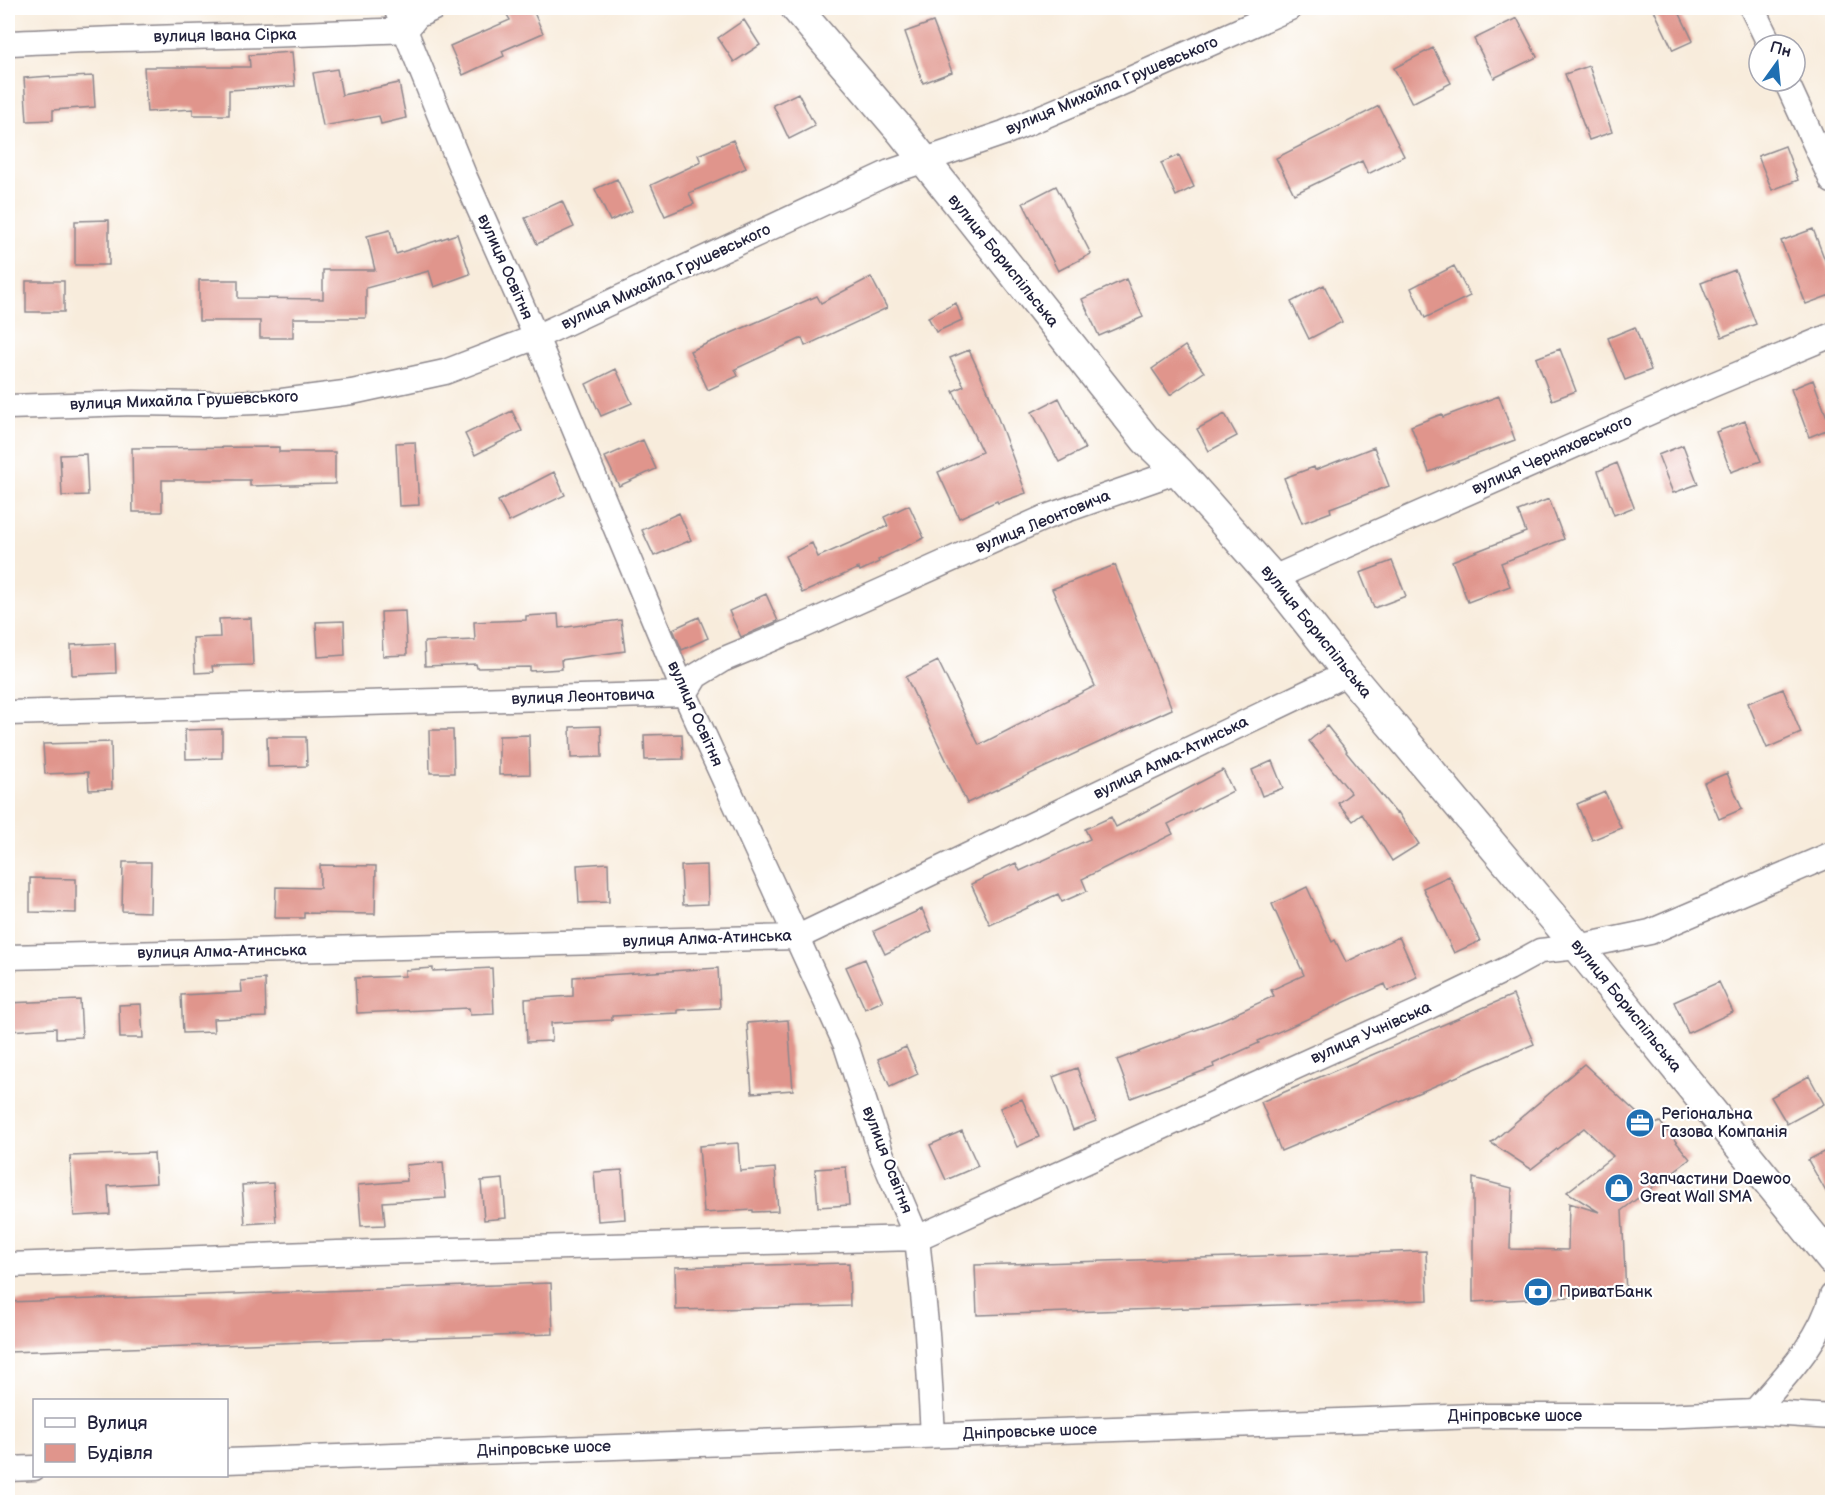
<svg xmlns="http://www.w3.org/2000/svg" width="1840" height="1510" font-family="'Balsamiq Sans',sans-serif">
  <rect width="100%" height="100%" fill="#fff"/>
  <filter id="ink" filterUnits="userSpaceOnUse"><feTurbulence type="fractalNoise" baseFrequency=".0167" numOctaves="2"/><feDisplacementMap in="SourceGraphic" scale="12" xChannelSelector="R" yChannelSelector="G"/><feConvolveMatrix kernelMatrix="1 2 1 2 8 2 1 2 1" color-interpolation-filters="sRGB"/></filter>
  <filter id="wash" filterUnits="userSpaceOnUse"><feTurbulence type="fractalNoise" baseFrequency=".008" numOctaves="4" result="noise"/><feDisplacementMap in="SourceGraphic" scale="24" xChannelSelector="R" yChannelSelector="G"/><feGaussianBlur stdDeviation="1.35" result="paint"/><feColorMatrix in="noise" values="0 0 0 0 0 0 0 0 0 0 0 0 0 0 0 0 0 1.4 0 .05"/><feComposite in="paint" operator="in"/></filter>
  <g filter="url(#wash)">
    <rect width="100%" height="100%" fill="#f8ecdc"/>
    <g id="blocks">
      <path fill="#e0958c" d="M 518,8 L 532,8 L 543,33 L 502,51 L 504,56 L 463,75 L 450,46 L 510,20 L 506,13 Z
        M 1653,8 L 1677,8 L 1693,41 L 1673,50 Z
        M 1517,18 L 1537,57 L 1494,78 L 1474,39 Z
        M 744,20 L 760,45 L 734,62 L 718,38 Z
        M 933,22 L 952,72 L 923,83 L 905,32 Z
        M 1433,48 L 1451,83 L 1412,103 L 1394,68 Z
        M 292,52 L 295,86 L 229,90 L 229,115 L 193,115 L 193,109 L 147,112 L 144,67 L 250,67 L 249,55 Z
        M 1589,66 L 1612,132 L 1589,140 L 1565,74 Z
        M 337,69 L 342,95 L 399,83 L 406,118 L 381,124 L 379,116 L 323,126 L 313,73 Z
        M 50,76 L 51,78 L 93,76 L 95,107 L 53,110 L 53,120 L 27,121 L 24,78 Z
        M 798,93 L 815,126 L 789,139 L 773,105 Z
        M 1379,106 L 1404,156 L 1368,174 L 1362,161 L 1294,194 L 1276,158 Z
        M 733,140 L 746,168 L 689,193 L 694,204 L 665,216 L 651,185 L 701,162 L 698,155 Z
        M 1785,146 L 1798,180 L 1772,190 L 1758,156 Z
        M 1179,155 L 1194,187 L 1176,196 L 1161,163 Z
        M 617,179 L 632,211 L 610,221 L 595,189 Z
        M 1056,186 L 1091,254 L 1058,271 L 1023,203 Z
        M 562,201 L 574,227 L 537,244 L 525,218 Z
        M 109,220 L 109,265 L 75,265 L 75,221 Z
        M 1813,229 L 1833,281 L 1833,294 L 1806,304 L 1781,241 Z
        M 390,230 L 396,254 L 457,234 L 470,274 L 434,287 L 429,271 L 366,288 L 366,318 L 293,318 L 293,338 L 260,338 L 260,321 L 199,321 L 199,280 L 238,280 L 238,298 L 323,299 L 323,270 L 375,270 L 367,236 Z
        M 1454,266 L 1470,296 L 1425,318 L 1411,288 Z
        M 1735,270 L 1756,324 L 1722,337 L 1701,283 Z
        M 871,277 L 887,308 L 805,346 L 802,338 L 735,369 L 738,376 L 708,390 L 690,351 L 817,296 L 821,303 Z
        M 1126,279 L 1143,317 L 1099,336 L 1082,299 Z
        M 26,281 L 64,281 L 64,312 L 26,312 Z
        M 1324,285 L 1342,322 L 1309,339 L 1291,302 Z
        M 956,303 L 962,320 L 936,332 L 928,317 Z
        M 1635,327 L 1651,370 L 1625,380 L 1608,338 Z
        M 1185,346 L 1204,372 L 1170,395 L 1152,369 Z
        M 1560,349 L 1576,391 L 1552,400 L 1536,358 Z
        M 969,350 L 987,389 L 1026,493 L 998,503 L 997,501 L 959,518 L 938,472 L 982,452 L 953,391 L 964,386 L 950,358 Z
        M 616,369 L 632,403 L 601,416 L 586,384 Z
        M 1813,380 L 1831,428 L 1809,437 L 1791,389 Z
        M 1499,396 L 1515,440 L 1429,472 L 1411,426 L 1442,414 L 1443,417 Z
        M 1059,398 L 1085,449 L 1059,462 L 1032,412 Z
        M 512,411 L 522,431 L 475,455 L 465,434 Z
        M 1225,414 L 1237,436 L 1209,451 L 1197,429 Z
        M 1745,421 L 1761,461 L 1731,472 L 1716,432 Z
        M 643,440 L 656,469 L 619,486 L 605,457 Z
        M 415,442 L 419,505 L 399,506 L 396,443 Z
        M 1683,445 L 1698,484 L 1673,493 L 1658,455 Z
        M 279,447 L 279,452 L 335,452 L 335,484 L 250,486 L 250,480 L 162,480 L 162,512 L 133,512 L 132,448 Z
        M 1374,447 L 1389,486 L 1330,508 L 1331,512 L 1302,523 L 1284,478 L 1314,467 L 1315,470 Z
        M 86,454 L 88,495 L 62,496 L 60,455 Z
        M 1617,463 L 1634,507 L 1614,515 L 1598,471 Z
        M 554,472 L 565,495 L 509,522 L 498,501 Z
        M 1549,499 L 1564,539 L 1501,563 L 1510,586 L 1468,602 L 1452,561 L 1526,532 L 1518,511 Z
        M 909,505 L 924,538 L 878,560 L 879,562 L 860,571 L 859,568 L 802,593 L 785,556 L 812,543 L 818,557 L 888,526 L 884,517 Z
        M 679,513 L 691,540 L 654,556 L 642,530 Z
        M 1392,561 L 1406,596 L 1374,608 L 1360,573 Z
        M 1115,565 L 1172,709 L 967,803 L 906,677 L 938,661 L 979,745 L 1095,686 L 1052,589 Z
        M 766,594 L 778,621 L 741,637 L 729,611 Z
        M 405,611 L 407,655 L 383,656 L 381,612 Z
        M 558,614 L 559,628 L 621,620 L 625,651 L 561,660 L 562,669 L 530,671 L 530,667 L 477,668 L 476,664 L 425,666 L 424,642 L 475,640 L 474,622 L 526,620 L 526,616 Z
        M 699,617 L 708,638 L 682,650 L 673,629 Z
        M 251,618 L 253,665 L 212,666 L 213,672 L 195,673 L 193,638 L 220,637 L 219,619 Z
        M 344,621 L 345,655 L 318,657 L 316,622 Z
        M 115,643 L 116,673 L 72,675 L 71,645 Z
        M 1783,689 L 1801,733 L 1767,748 L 1748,703 Z
        M 601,726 L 602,757 L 571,758 L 570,727 Z
        M 1327,726 L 1347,751 L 1346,752 L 1396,813 L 1398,812 L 1419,844 L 1392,861 L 1362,814 L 1353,821 L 1338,803 L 1351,793 L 1309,741 Z
        M 222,729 L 222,758 L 186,759 L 185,730 Z
        M 429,730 L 453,730 L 454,773 L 430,773 Z
        M 682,734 L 683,759 L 645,760 L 644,735 Z
        M 529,735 L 530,774 L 499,775 L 499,736 Z
        M 267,737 L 306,737 L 307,766 L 268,767 Z
        M 111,742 L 112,789 L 89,790 L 88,772 L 45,774 L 43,744 Z
        M 1272,761 L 1283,788 L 1262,796 L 1252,770 Z
        M 1223,770 L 1233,791 L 1168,824 L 1173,834 L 1082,879 L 1087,891 L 1062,902 L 1058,894 L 990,925 L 971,884 L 1016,863 L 1020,871 L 1090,839 L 1085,829 L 1111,817 L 1116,827 Z
        M 1727,773 L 1742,809 L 1719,819 L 1704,783 Z
        M 1605,792 L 1621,828 L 1592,840 L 1577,804 Z
        M 123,862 L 151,862 L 150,912 L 122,911 Z
        M 608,863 L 609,902 L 579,903 L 577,865 Z
        M 320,865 L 376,866 L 375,914 L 304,913 L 304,918 L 275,918 L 276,887 L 320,888 Z
        M 707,865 L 708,904 L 683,905 L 681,866 Z
        M 1449,876 L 1480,941 L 1454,953 L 1423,888 Z
        M 30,878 L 76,879 L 76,913 L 30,912 Z
        M 1307,887 L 1332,942 L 1335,940 L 1346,962 L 1399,937 L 1417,977 L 1388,991 L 1385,984 L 1258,1041 L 1259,1043 L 1213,1064 L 1214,1067 L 1131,1098 L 1117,1060 L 1217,1022 L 1274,996 L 1271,990 L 1304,975 L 1272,904 Z
        M 922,909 L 932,931 L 885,954 L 874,931 Z
        M 865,959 L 883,1001 L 865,1009 L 846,967 Z
        M 433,968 L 433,971 L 492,968 L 494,1014 L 470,1015 L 469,1008 L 357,1013 L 355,978 L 405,976 L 405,970 Z
        M 718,968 L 720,1008 L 678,1010 L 678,1013 L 612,1016 L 612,1020 L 551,1023 L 552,1041 L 527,1042 L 525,999 L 573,996 L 573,977 Z
        M 265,979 L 266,1017 L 213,1019 L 214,1032 L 183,1033 L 181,995 L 242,992 L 241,981 Z
        M 1719,982 L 1733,1012 L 1688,1033 L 1674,1002 Z
        M 1513,995 L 1534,1044 L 1281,1151 L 1261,1102 Z
        M 80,1000 L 82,1037 L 56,1038 L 56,1028 L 8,1031 L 8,1003 Z
        M 141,1004 L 143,1038 L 120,1038 L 119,1005 Z
        M 788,1020 L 793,1090 L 752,1093 L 747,1023 Z
        M 906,1047 L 918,1074 L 890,1087 L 878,1059 Z
        M 1584,1064 L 1651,1126 L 1660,1122 L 1690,1159 L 1622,1210 L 1626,1294 L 1473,1302 L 1473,1178 L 1512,1188 L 1510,1249 L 1568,1250 L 1569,1203 L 1599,1212 L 1567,1192 L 1613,1156 L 1584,1128 L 1531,1169 L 1491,1143 Z
        M 1077,1068 L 1096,1121 L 1073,1130 L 1053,1077 Z
        M 1809,1076 L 1824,1104 L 1787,1124 L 1771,1097 Z
        M 1022,1099 L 1039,1137 L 1017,1147 L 1000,1108 Z
        M 962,1131 L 978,1166 L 946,1180 L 930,1145 Z
        M 738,1143 L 740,1171 L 775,1168 L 778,1211 L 753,1212 L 753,1210 L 704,1213 L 699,1146 Z
        M 1833,1147 L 1833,1204 L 1808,1160 Z
        M 154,1153 L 156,1183 L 108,1186 L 110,1214 L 74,1216 L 70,1156 Z
        M 443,1162 L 446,1198 L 383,1202 L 385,1225 L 361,1226 L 358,1185 L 407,1181 L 406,1165 Z
        M 846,1167 L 849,1205 L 818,1207 L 815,1169 Z
        M 622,1170 L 625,1219 L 598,1221 L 594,1172 Z
        M 503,1179 L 506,1218 L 484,1220 L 481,1181 Z
        M 273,1183 L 276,1222 L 245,1224 L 242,1185 Z
        M 1426,1251 L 1428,1300 L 977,1315 L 975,1265 Z
        M 849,1263 L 850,1306 L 676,1310 L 675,1267 Z
        M 551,1283 L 553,1334 L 8,1352 L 8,1302 Z"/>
    </g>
  </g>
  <g filter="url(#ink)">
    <use href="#blocks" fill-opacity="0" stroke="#8d878c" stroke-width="1.5"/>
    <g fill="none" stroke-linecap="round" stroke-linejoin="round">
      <g stroke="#8d878c" stroke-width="27">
        <path id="minor" d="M 396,8 L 464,175 L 536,337 L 685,694 L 846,1045 L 881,1153 L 917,1238 L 927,1333 L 933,1435
          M 1752,8 L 1770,45
          M 8,43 C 140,37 273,36 406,30 L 417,16 L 434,8
          M 1786,81 L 1832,181
          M 8,407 L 134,403 L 202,404 L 282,401 L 352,392 L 445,372 L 536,337 L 890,172 L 1004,133 L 1117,85 L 1290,8
          M 1273,578 L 1712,385 L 1832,335
          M 8,713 L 685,694 L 696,676 L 722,660 L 801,627 L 1046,517 L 1178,471
          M 8,957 L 798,937 L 1348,673
          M 8,1265 L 337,1253 L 917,1238 L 1428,1007 L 1509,968 L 1540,951 L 1578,947 L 1650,932 L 1832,854
          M 1754,1412 C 1785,1376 1820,1342 1832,1296
          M 226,1461 L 1477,1416 L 1661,1416 L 1754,1412 L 1832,1417
          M 8,1469 L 34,1468"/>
      </g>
      <g stroke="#8d878c" stroke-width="33">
        <path id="major" d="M 796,8 L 901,131 L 1146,440 L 1178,471 L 1273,578 L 1348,673 L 1578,947 L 1832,1260"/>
      </g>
      <use href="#minor" stroke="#fff" stroke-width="24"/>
      <use href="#major" stroke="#fff" stroke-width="30"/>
    </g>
  </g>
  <defs>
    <g id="office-disc" transform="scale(1.5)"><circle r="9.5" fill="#1f6fb2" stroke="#fff"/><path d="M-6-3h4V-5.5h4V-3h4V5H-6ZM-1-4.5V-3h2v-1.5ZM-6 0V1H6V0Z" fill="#fff"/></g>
    <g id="shop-disc" transform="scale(1.5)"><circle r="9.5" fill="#1f6fb2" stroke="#fff"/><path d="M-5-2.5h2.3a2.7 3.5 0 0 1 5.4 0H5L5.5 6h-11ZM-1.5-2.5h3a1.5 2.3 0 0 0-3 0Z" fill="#fff"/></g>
    <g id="bank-disc" transform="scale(1.5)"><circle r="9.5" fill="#1f6fb2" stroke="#fff"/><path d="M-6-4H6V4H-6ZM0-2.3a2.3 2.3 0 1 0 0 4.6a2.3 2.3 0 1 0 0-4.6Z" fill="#fff"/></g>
  </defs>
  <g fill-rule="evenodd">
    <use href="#office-disc" x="1640" y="1123"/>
    <use href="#shop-disc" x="1619" y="1188"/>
    <use href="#bank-disc" x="1538" y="1292"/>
  </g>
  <g text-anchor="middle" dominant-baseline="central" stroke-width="4.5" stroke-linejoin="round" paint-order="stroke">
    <g font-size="16" fill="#22223b" stroke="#fff">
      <text transform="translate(225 36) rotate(-1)">вулиця Івана Сірка</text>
      <text transform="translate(1112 86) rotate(-23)">вулиця Михайла Грушевського</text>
      <text transform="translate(1003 261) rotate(51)">вулиця Бориспільська</text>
      <text transform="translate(505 267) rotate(66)">вулиця Освітня</text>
      <text transform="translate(666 277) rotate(-25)">вулиця Михайла Грушевського</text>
      <text transform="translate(184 401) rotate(-2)">вулиця Михайла Грушевського</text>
      <text transform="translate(1552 455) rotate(-24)">вулиця Черняховського</text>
      <text transform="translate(1043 522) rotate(-22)">вулиця Леонтовича</text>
      <text transform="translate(1316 632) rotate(51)">вулиця Бориспільська</text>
      <text transform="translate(583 697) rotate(-2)">вулиця Леонтовича</text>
      <text transform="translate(695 714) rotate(66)">вулиця Освітня</text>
      <text transform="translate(1171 758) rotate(-26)">вулиця Алма-Атинська</text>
      <text transform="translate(707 939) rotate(-2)">вулиця Алма-Атинська</text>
      <text transform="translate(222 952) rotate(-1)">вулиця Алма-Атинська</text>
      <text transform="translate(1626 1006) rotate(51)">вулиця Бориспільська</text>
      <text transform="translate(1371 1033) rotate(-24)">вулиця Учнівська</text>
      <text transform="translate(887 1160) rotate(69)">вулиця Освітня</text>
      <text x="1515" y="1416">Дніпровське шосе</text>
      <text transform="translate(1030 1432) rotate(-2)">Дніпровське шосе</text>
      <text transform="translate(544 1449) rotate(-2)">Дніпровське шосе</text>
    </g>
    <g font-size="16" fill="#22223b" stroke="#fff" text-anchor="start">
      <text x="1661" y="1114">Регіональна<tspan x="1661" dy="18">Газова Компанія</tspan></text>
      <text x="1640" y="1179">Запчастини Daewoo<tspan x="1640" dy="18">Great Wall SMA</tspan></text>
      <text x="1559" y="1292">ПриватБанк</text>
    </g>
  </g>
  <rect width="1840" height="1510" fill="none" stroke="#fff" stroke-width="30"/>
  <rect x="33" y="1399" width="195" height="78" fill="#ffffff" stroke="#a7a7b1" stroke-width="1.5"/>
  <rect x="45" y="1418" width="30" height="9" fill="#ffffff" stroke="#a7a7b1" stroke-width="1.5"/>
  <text x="87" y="1429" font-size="18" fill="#22223b">Вулиця</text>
  <rect x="45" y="1444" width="30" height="18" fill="#e0958c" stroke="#a7a7b1" stroke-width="1.5"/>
  <text x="87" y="1459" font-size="18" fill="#22223b">Будівля</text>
  <g transform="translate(1777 63) rotate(15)"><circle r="28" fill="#ffffff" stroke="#a7a7b1" stroke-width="1.5"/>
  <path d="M0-4.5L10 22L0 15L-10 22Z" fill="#1f6fb2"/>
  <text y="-9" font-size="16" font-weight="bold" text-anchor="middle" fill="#22223b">Пн</text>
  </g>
</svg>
